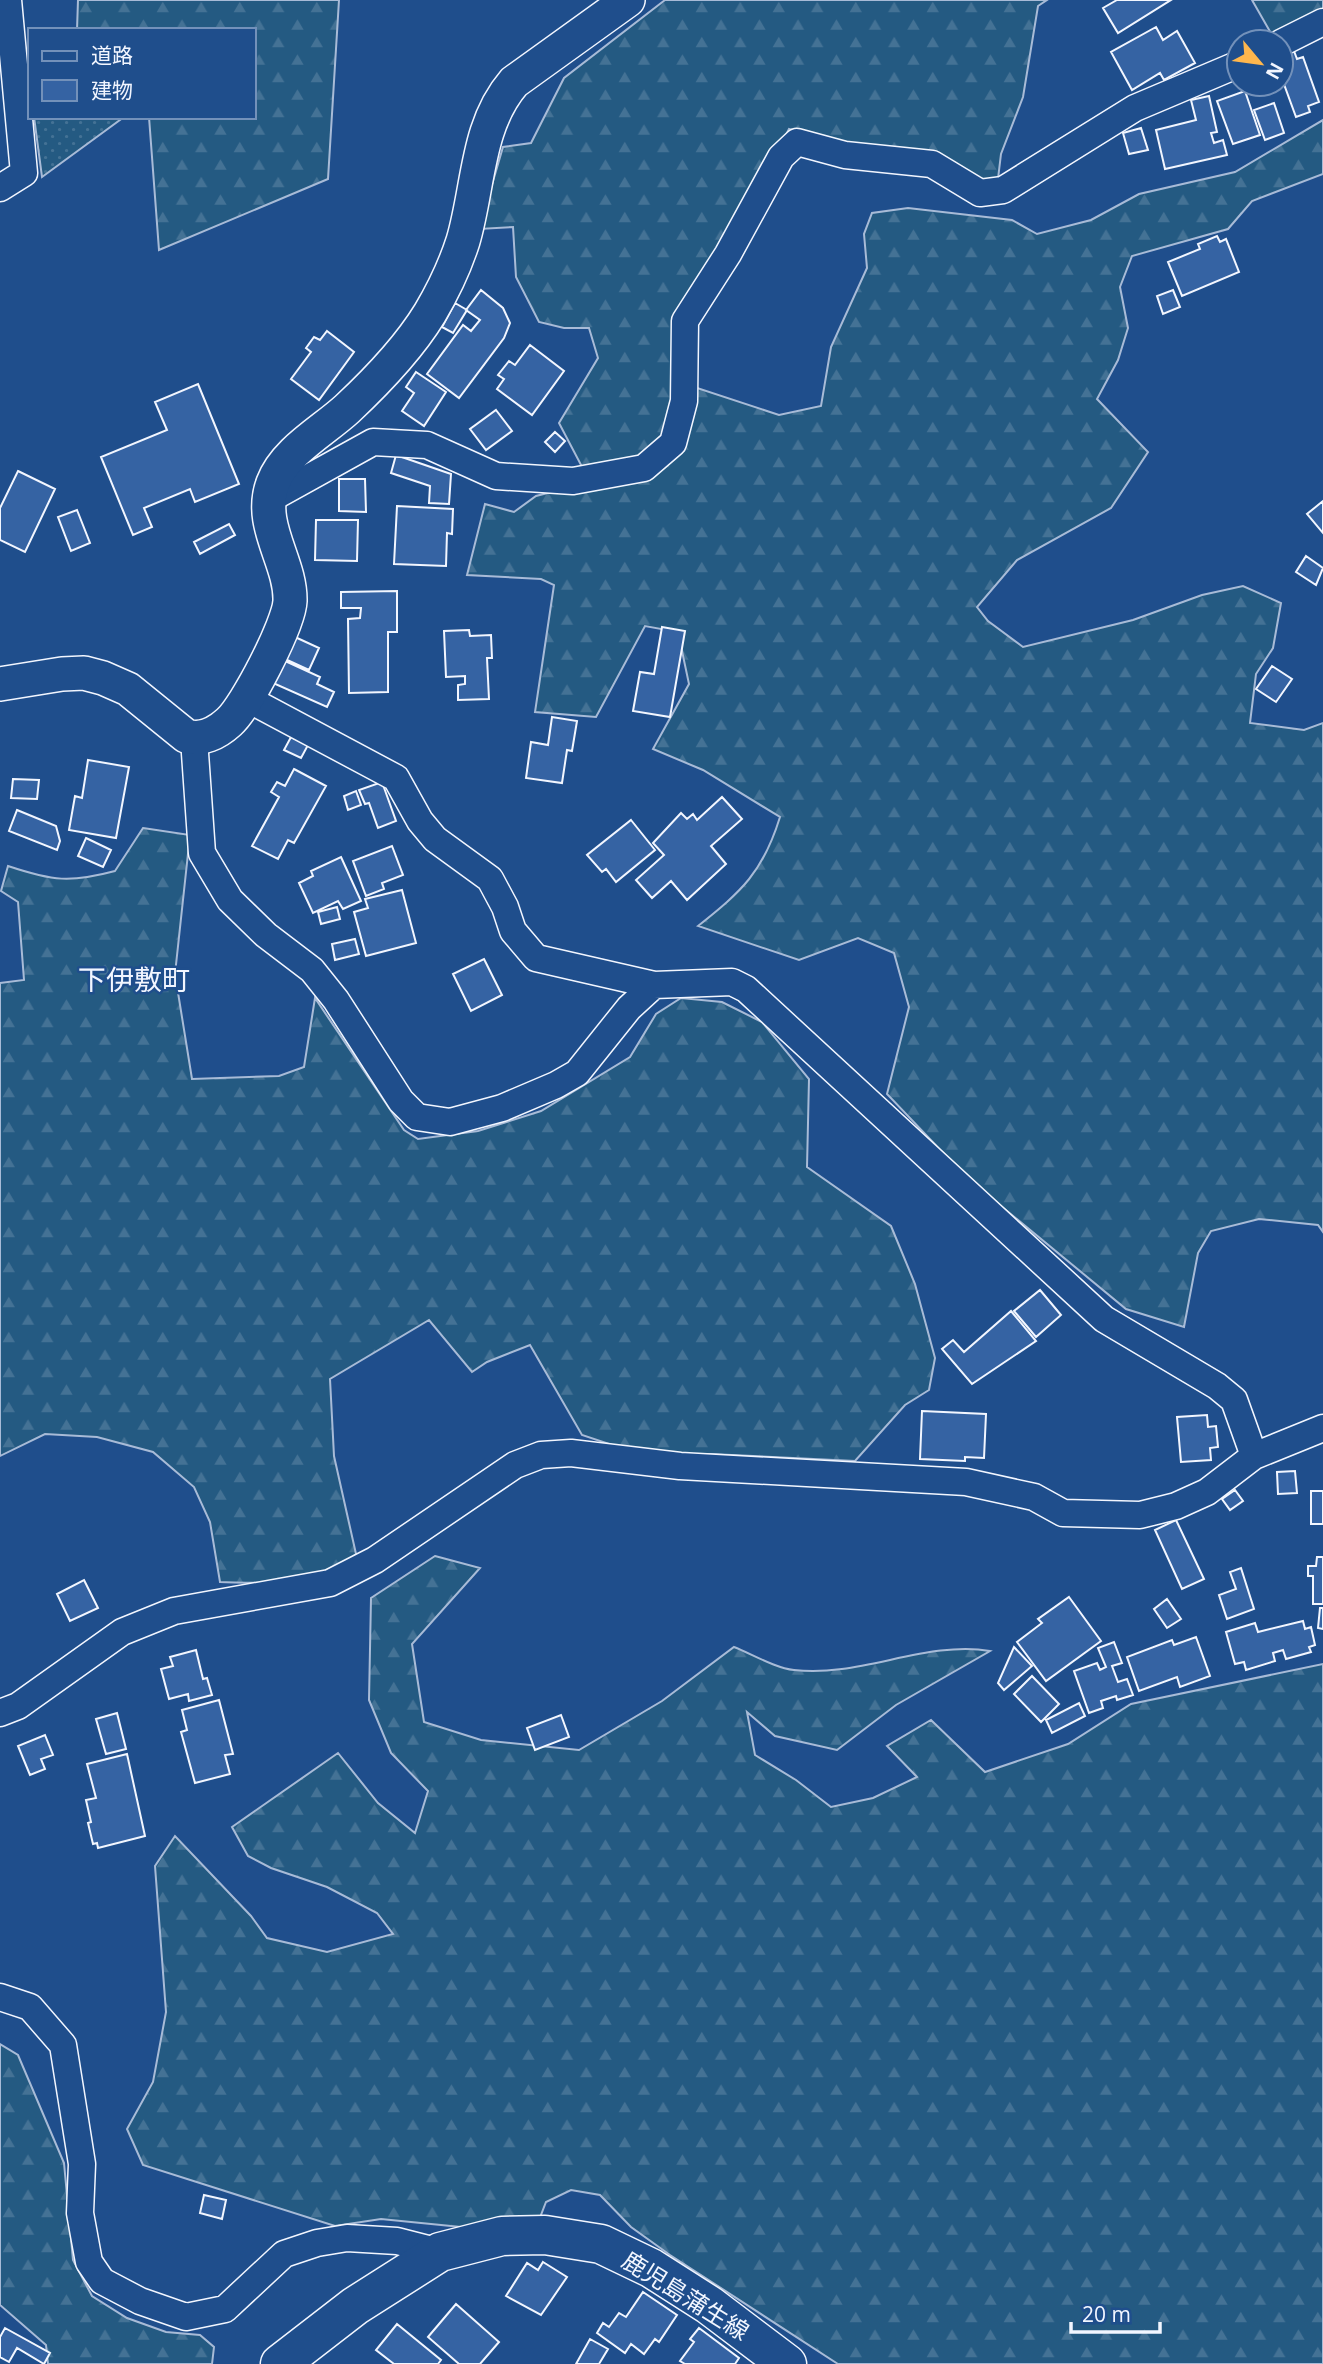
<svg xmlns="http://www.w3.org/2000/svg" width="1323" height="2364" font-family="'Open Sans','Noto Sans JP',sans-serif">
  <defs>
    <pattern id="forest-firs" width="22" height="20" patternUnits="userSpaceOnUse" patternTransform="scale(1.75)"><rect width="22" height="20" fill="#245a82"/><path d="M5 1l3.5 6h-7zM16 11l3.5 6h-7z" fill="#447295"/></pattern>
    <pattern id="park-dots" width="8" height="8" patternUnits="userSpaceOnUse" patternTransform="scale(1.75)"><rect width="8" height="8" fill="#245a82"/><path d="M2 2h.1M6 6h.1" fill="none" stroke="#447295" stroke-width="1.8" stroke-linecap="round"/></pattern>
  </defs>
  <rect width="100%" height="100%" fill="#1f4e8c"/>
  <path fill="url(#forest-firs)" stroke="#a8bbd7" stroke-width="2" d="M 78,0 L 339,0 L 328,179 L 159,250 L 149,117 L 254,117 L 254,30 L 77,30 Z
    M 665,0 L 1047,0 L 1038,6 L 1023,97 L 1001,154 L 997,187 L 789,129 L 753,200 L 679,323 L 697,388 L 779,415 L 821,406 L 831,347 L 867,268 L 864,234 L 872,213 L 908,208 L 1012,220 L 1037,234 L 1091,220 L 1139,194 L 1235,172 L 1323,120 L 1323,174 L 1252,201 L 1228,229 L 1132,256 L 1120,287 L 1128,328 L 1118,360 L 1097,399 L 1148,452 L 1111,508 L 1017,560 L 977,607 L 988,621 L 1023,647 L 1133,620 L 1202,595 L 1243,586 L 1281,603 L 1273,648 L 1256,674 L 1250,723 L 1304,730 L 1323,723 L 1323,1232 L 1318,1225 L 1259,1219 L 1211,1231 L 1198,1253 L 1184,1327 L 1126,1309 L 967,1178 L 887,1094 L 909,1007 L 894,953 L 858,938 L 799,960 L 698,926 C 742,891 763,872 780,817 L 703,770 L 653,749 L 689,684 L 678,632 L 645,626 L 596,717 L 535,712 L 554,585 L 541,579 L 467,575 L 485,504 L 514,512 L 536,496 L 590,482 L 559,423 L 598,358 L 589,328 L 564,328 L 539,322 L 516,277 L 513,227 L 479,229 L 503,147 L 531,143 L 564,78 Z
    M 1252,0 L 1323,0 L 1323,10 L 1276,42 Z
    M 143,828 L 190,835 L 175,974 L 192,1079 L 279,1076 L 304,1067 L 315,998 L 404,1130 L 418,1139 L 478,1131 L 541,1111 L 630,1057 L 656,1014 L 681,998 L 722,1002 L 762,1022 L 809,1079 L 807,1167 L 891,1226 L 915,1284 L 935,1358 L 929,1390 L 905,1405 L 855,1461 L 710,1454 L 642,1455 L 582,1435 L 530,1345 L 487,1362 L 472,1372 L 429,1320 L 330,1379 L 334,1456 L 356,1554 C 321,1589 266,1583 220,1582 L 210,1522 L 194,1487 L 153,1452 L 97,1437 L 45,1434 L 0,1456 L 0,983 L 24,980 L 18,902 L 1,891 L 8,866 C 53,881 70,883 115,871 Z
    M 435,1556 L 480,1568 L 412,1644 L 424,1722 L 481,1740 L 579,1750 L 662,1701 L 734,1647 C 752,1654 775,1668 794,1670 C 859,1678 927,1640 990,1651 L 896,1705 L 837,1750 L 775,1736 L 747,1712 L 755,1755 L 796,1780 L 831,1807 L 873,1798 L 917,1777 L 887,1746 L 931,1720 L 985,1772 L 1068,1744 L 1131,1704 L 1323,1664 L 1323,2364 L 838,2364 L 670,2255 L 631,2227 L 600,2195 L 571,2190 L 546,2202 L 539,2220 L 461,2227 L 381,2219 L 335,2226 L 143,2165 L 127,2129 L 153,2082 L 166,2012 L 155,1866 L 175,1836 L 251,1916 L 267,1938 L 327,1952 L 393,1934 L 377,1913 L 327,1887 L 271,1868 L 248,1856 L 232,1827 L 338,1753 L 378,1803 L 415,1833 L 428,1791 L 391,1753 L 369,1700 L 371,1598 Z
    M 0,2044 L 18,2055 L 64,2163 L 73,2260 L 92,2296 L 127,2318 L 166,2332 L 200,2335 L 214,2347 L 212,2364 L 48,2364 L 46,2345 L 0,2305 Z"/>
  <path fill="url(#park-dots)" stroke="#a8bbd7" stroke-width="2" d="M 34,117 L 124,117 L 42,177 Z"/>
  <path fill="#3563a3" stroke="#f2f6ff" stroke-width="2" d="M 1117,0 L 1171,0 L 1118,33 L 1103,8 Z
    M 1156,27 L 1163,40 L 1177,31 L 1195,63 L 1164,80 L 1160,73 L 1132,90 L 1111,52 Z
    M 1294,51 L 1297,59 L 1303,57 L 1319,102 L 1308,106 L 1310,112 L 1296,117 L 1281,76 L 1281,56 Z
    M 1245,91 L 1260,135 L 1233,144 L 1217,101 Z
    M 1209,96 L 1217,132 L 1211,133 L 1214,143 L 1223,140 L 1227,155 L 1165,169 L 1156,130 L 1196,120 L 1191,100 Z
    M 1274,103 L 1284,133 L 1265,140 L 1254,110 Z
    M 1141,128 L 1148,150 L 1129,154 L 1123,133 Z
    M 1217,236 L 1220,242 L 1226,239 L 1239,272 L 1182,296 L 1168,262 L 1200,249 L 1198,244 Z
    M 481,290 L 503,308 L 510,323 L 504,338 L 459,398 L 427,374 L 463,325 L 471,331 L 480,320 L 466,310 Z
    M 1173,290 L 1180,307 L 1163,314 L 1157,296 Z
    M 455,303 L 467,310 L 453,333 L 442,327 Z
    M 327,331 L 354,352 L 319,400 L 291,379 L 311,352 L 306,348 L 314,337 L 320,340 Z
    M 530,345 L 564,371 L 532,415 L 497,389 L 504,379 L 498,375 L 509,361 L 515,365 Z
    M 416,372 L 446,392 L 424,426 L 402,411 L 414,393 L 406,387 Z
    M 198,384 L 239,484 L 195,502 L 190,489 L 144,508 L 152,527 L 133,535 L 101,457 L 167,430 L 155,402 Z
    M 496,410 L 512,431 L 486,450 L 470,429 Z
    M 555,432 L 565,441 L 555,452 L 545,442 Z
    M 396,455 L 451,474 L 449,504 L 429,503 L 430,486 L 391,473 Z
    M 18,471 L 55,489 L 25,552 L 0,540 L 0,508 Z
    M 339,479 L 365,479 L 366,512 L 339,511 Z
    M 1323,501 L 1323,533 L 1307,514 Z
    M 397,506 L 453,509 L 452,534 L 447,533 L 446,566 L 394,564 Z
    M 77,510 L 90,543 L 71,551 L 58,517 Z
    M 316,520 L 358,520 L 357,561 L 315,560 Z
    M 229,524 L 235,535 L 200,554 L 194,542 Z
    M 1306,556 L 1323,568 L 1316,585 L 1296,572 Z
    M 397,591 L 397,632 L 388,632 L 388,692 L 349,693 L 348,619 L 360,618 L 361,608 L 341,608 L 341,592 Z
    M 662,627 L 685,631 L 670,717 L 633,711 L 640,672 L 654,674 Z
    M 469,630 L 470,636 L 491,635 L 492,658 L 487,658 L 489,699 L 458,700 L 458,685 L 465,684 L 465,676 L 446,677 L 444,631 Z
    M 295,637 L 319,648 L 309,670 L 285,659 Z
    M 283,660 L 320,677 L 317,684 L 334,692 L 327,707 L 273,683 Z
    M 1272,666 L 1292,679 L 1276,702 L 1256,689 Z
    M 552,717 L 577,721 L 572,751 L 567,750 L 562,783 L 526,778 L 531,742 L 548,745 Z
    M 291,737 L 308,745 L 301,758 L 284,750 Z
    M 88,760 L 129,767 L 116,838 L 69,830 L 75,796 L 82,798 Z
    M 294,769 L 326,786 L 294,843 L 288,840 L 278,859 L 252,846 L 279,797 L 271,792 L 277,782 L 285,786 Z
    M 13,779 L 39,780 L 37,799 L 11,798 Z
    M 382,782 L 396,821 L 378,828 L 369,803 L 365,804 L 359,790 Z
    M 356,791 L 361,805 L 348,810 L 344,796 Z
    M 722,797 L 742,819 L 711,846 L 726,864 L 687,900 L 671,881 L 652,898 L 636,880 L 664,855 L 653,843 L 681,813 L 687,819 L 693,814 L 697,820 Z
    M 17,810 L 56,826 L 60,841 L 57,850 L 9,831 Z
    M 631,820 L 655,850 L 616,882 L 606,869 L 602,872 L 587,855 Z
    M 86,838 L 111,850 L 103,867 L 78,856 Z
    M 392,846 L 403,875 L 382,883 L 384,889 L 366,896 L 353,861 Z
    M 341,857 L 361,901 L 343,909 L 338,901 L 313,913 L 299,883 L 313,876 L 311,871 Z
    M 402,890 L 416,943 L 366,956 L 354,912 L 368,908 L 365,899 Z
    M 337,907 L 340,919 L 321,924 L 318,912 Z
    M 355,939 L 359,954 L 335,960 L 332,944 Z
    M 484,959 L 502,995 L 471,1011 L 453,974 Z
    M 1040,1290 L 1061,1315 L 1036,1337 L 1014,1311 Z
    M 1011,1311 L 1036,1341 L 972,1384 L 942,1349 L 953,1340 L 964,1352 Z
    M 922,1411 L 986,1414 L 984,1458 L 965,1457 L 965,1461 L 920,1459 Z
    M 1207,1415 L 1208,1427 L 1216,1426 L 1218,1447 L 1210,1448 L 1211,1460 L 1181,1462 L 1177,1417 Z
    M 1295,1471 L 1297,1493 L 1278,1494 L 1277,1472 Z
    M 1235,1490 L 1243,1501 L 1230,1510 L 1222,1499 Z
    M 1311,1491 L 1323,1491 L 1323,1524 L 1311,1524 Z
    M 1176,1520 L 1204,1579 L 1182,1589 L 1155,1530 Z
    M 1317,1557 L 1323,1557 L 1323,1604 L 1313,1604 L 1313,1576 L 1308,1576 L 1308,1566 L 1316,1566 Z
    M 1241,1568 L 1254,1609 L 1227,1619 L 1219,1595 L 1236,1589 L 1230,1572 Z
    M 84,1580 L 98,1608 L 70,1621 L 57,1594 Z
    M 1069,1597 L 1101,1641 L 1046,1681 L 1017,1642 L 1042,1623 L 1038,1619 Z
    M 1167,1599 L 1181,1619 L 1167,1628 L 1154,1609 Z
    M 1320,1608 L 1323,1608 L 1323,1629 L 1318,1628 Z
    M 1303,1621 L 1305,1629 L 1311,1627 L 1315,1645 L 1309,1647 L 1311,1652 L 1286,1659 L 1283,1650 L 1273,1653 L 1275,1661 L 1246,1670 L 1244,1662 L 1235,1664 L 1226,1632 L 1255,1623 L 1258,1632 Z
    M 1196,1637 L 1210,1676 L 1180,1687 L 1177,1677 L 1139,1691 L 1127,1657 L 1172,1640 L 1174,1645 Z
    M 1114,1642 L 1122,1663 L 1112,1666 L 1118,1682 L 1127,1679 L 1133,1695 L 1117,1700 L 1116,1696 L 1101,1701 L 1103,1708 L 1089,1713 L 1074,1671 L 1097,1663 L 1100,1670 L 1106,1667 L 1098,1648 Z
    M 1014,1647 L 1032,1666 L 1004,1690 L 998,1683 Z
    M 196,1650 L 203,1679 L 207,1678 L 212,1695 L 189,1701 L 188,1694 L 169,1699 L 161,1669 L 173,1666 L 170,1657 Z
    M 1032,1676 L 1059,1704 L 1041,1722 L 1014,1694 Z
    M 219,1700 L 233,1754 L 225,1755 L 230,1774 L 195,1783 L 181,1732 L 187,1730 L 182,1710 Z
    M 1079,1703 L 1085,1716 L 1052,1733 L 1046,1720 Z
    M 117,1713 L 126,1749 L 106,1754 L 96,1719 Z
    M 561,1715 L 569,1737 L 535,1750 L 527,1728 Z
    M 45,1735 L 53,1755 L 41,1759 L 45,1769 L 30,1775 L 18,1746 Z
    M 127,1754 L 145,1836 L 98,1848 L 97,1843 L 93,1844 L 88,1823 L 91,1822 L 86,1800 L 96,1798 L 87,1764 Z
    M 204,2195 L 226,2200 L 222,2219 L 200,2213 Z
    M 543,2262 L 567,2277 L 541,2315 L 506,2296 L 527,2263 L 538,2270 Z
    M 643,2292 L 677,2315 L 659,2342 L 655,2339 L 644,2354 L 631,2344 L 625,2353 L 597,2333 L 603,2323 L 609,2327 L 619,2313 L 626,2317 Z
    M 456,2304 L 499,2342 L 480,2364 L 459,2364 L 428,2337 Z
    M 397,2324 L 441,2360 L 438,2364 L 394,2364 L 376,2350 Z
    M 5,2328 L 50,2353 L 44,2364 L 17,2348 L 9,2362 L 0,2357 L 0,2337 Z
    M 699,2328 L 739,2358 L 735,2364 L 685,2364 L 680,2361 L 694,2342 L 690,2339 Z
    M 590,2339 L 608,2349 L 599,2364 L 576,2364 Z"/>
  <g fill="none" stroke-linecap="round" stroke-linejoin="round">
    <g stroke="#f2f6ff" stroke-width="29">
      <path id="minor" d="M 1281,43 L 1323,22
        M 0,188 L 24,173 L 8,0
        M 270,499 L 373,442 L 427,445 L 496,476 L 573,481 L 644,468 L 673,443 L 684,401 L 685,321 L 728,254 L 781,157 L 797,142 L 845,155 L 932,164 L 980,193 L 1003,190 L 1135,108 L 1239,64
        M 246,698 L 396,778 L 420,821 L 435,839 L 490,879 L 505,907 L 513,931 L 536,958 L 654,985
        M 1254,1456 L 1323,1428
        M 0,1713 L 18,1706 L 122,1632 L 174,1611 L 330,1583 L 375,1560 L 515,1465 L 541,1455 L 571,1453 L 680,1466 L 966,1482 L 1034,1497 L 1063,1513 L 1140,1515 L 1176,1506 L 1207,1492 L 1254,1456 L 1234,1400 L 1217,1386 L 1104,1319 L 746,989 L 732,982 L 654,985 L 629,1008 L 577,1073 L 556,1085 L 502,1108 L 450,1122 L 417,1117 L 401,1101 L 336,1000 L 312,970 L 266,935 L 230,900 L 202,853 L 194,739
        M 0,1997 L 30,2007 L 63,2045 L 82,2164 L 80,2213 L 89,2262 L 102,2281 L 140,2301 L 186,2317 L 225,2309 L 284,2254 L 317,2243 L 347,2238 L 397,2241 L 440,2252"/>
    </g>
    <g stroke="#f2f6ff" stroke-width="36">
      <path id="tertiary" d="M 0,684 L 62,674 L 84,673 L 103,678 L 128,689 L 186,736 C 201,741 217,733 229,722 C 246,707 289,624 290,601 C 291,561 257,525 273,483 C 285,451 323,431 347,409 C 378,380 408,349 430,313 C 443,291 455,266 463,241 C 479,187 476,126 514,82 L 628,0"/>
    </g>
    <g stroke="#f2f6ff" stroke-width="41">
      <path id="primary" d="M 280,2364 L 355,2306 L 440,2252 L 502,2236 L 545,2235 L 601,2244 L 651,2268 L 709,2305 L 787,2364"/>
    </g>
    <use href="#minor" stroke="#1f4e8c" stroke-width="26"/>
    <use href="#tertiary" stroke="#1f4e8c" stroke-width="33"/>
    <use href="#primary" stroke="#1f4e8c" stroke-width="38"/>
  </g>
  <g text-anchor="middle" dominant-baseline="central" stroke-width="5" stroke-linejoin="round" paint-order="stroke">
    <g font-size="24" fill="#f2f6ff" stroke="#1f4e8c">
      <text transform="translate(686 2295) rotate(32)">鹿児島蒲生線</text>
    </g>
    <g font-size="28" fill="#f2f6ff" stroke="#1f4e8c">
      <text x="134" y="979">下伊敷町</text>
    </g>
  </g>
  <rect x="28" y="28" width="228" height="91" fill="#1f4e8c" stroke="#7391ba" stroke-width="2"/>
  <rect x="42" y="51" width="35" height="10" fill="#1f4e8c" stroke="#7391ba" stroke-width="2"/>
  <text x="91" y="63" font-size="21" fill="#f2f6ff">道路</text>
  <rect x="42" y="80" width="35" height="21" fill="#3563a3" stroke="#7391ba" stroke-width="2"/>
  <text x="91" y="98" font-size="21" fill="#f2f6ff">建物</text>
  <g transform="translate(1260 63) rotate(119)"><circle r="33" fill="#1f4e8c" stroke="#7391ba" stroke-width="2"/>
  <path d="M0-5L12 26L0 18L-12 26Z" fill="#ffb74d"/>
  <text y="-10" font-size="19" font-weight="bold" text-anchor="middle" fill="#f2f6ff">N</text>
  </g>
  <path d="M1071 2322v10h89v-10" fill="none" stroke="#f2f6ff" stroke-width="3.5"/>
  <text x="1082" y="2322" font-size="21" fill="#f2f6ff" stroke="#1f4e8c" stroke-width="5" paint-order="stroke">20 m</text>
</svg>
